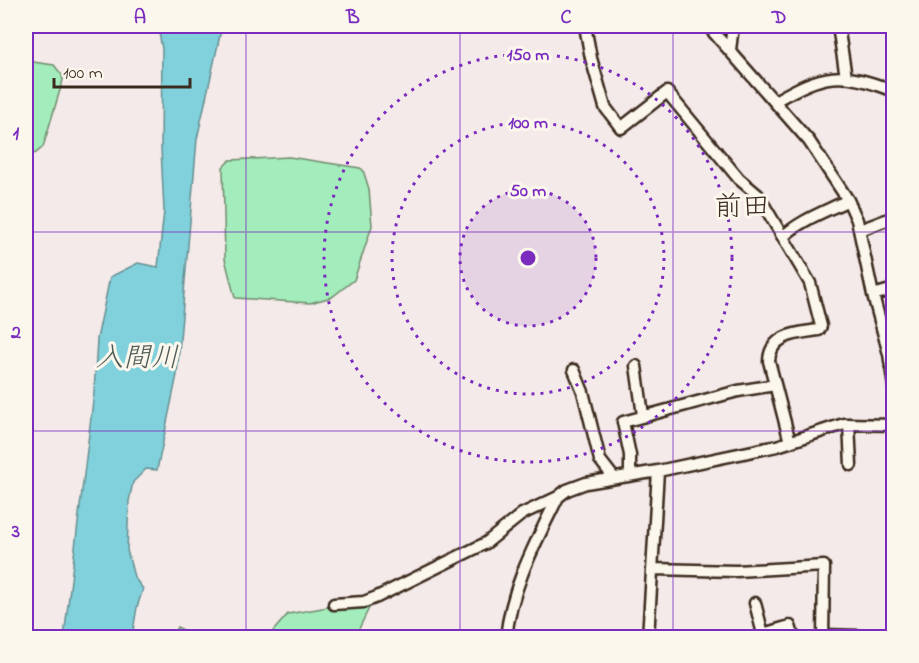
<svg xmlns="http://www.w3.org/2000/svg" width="919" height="663" font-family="'Indie Flower','Klee One',sans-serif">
  <rect width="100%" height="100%" fill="#f4eae9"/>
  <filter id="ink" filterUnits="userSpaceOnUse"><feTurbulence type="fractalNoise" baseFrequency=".0167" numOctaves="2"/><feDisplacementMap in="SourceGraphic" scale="12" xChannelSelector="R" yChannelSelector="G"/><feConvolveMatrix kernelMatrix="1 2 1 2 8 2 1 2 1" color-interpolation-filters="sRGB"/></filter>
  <g filter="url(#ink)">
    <path fill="#a3ecbb" stroke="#6f8b6c" stroke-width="1.5" d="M 26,61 L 54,65 L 62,75 L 63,80 L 43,147 L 36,153 L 26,156 Z
      M 289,157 L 360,168 L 363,170 L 369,189 L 372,226 L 354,280 L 332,297 L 310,303 L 235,298 L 225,259 L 223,167 L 230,160 Z
      M 26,381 L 31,382 L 26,473 Z
      M 334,606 L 370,606 L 355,637 L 272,638 L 273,631 L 288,614 Z
      M 177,627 L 189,633 L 195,632 L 200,637 L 172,637 Z"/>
    <path fill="#81d1dc" stroke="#658e90" stroke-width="1.5" d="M 158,26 L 222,26 L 197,139 L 177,375 L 157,470 L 146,469 L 133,482 L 129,501 L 127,550 L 134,577 L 143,589 L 137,607 L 132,637 L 64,637 L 94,393 L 97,339 L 110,277 L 138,263 L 158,267 L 164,211 L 161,148 L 162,49 Z"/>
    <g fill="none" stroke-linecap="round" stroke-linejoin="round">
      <g stroke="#3b2a1e" stroke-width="15">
        <path id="minor" d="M 585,26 L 591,58 L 605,107 L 621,128 L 667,92 L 739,179 L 758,195 L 810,283 L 821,326 L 819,330 C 798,333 770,334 769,361 L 790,442
          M 708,26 L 809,141 L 848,200 L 857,220 L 873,295 L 889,354 L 894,387
          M 838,26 L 846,77
          M 730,50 L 733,26
          M 775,101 C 824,73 840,70 894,91
          M 860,230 L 894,217
          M 783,237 C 800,220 827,211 848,200
          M 873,295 L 894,289
          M 636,366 L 643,415
          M 574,370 L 583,392 L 600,460 L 614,478
          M 849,424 L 851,465
          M 630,475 L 630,455 L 623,422 L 738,391 L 775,385
          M 653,569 L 736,571 L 824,566 L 823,638
          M 755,603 L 764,638
          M 334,604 L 364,602 L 377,597 L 486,543 L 522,514 L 558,497 L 567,490 L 586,483 L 658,471 L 777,446 L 844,424 L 894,425
          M 763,634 L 790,626 L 794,638
          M 823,635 L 860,636
          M 506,638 C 511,587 536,542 558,497
          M 648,638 L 658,471"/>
      </g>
      <use href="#minor" stroke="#fbf7ec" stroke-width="10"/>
    </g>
  </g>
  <path fill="none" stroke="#7b2cbf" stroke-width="1.5" stroke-opacity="0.55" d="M 246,26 L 246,638M 460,26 L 460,638M 673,26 L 673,638M 26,232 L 894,232M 26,431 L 894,431"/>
  <circle cx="528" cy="258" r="68" fill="#7b2cbf" fill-opacity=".12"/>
  <g fill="none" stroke="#7b2cbf" stroke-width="3" stroke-dasharray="3 6">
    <circle cx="528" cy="258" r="68"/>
    <circle cx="528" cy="258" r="136"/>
    <circle cx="528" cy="258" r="204"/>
  </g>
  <g text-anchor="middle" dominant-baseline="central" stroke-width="6" stroke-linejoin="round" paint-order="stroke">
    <g font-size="28" fill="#3b2a1e" stroke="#fbf7ec">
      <text x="742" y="208">前田</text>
    </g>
    <g font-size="28" font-style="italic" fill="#505c57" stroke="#fbf7ec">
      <text x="137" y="359">入間川</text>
    </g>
  </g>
  <circle cx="528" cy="258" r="9" fill="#7b2cbf" stroke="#fbf7ec" stroke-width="3"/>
  <g font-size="18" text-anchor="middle" font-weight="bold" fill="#7b2cbf" stroke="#fbf7ec" stroke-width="6" stroke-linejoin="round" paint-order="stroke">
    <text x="528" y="60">150 m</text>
    <text x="528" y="128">100 m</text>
    <text x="528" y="196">50 m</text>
  </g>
  <rect width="919" height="663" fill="none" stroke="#fbf7ec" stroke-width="66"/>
  <path d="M54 78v9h136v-9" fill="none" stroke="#3b2a1e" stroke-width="3"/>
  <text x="63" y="78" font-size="18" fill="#3b2a1e" stroke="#fbf7ec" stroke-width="4.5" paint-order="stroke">100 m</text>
  <rect x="33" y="33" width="853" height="597" fill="none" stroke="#7b2cbf" stroke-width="2"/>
  <g font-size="20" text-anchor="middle" font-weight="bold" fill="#7b2cbf">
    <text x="140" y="23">A</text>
    <text x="353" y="23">B</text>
    <text x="566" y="23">C</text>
    <text x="779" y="23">D</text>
    <text x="16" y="139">1</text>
    <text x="16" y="338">2</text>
    <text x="16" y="537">3</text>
  </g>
</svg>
